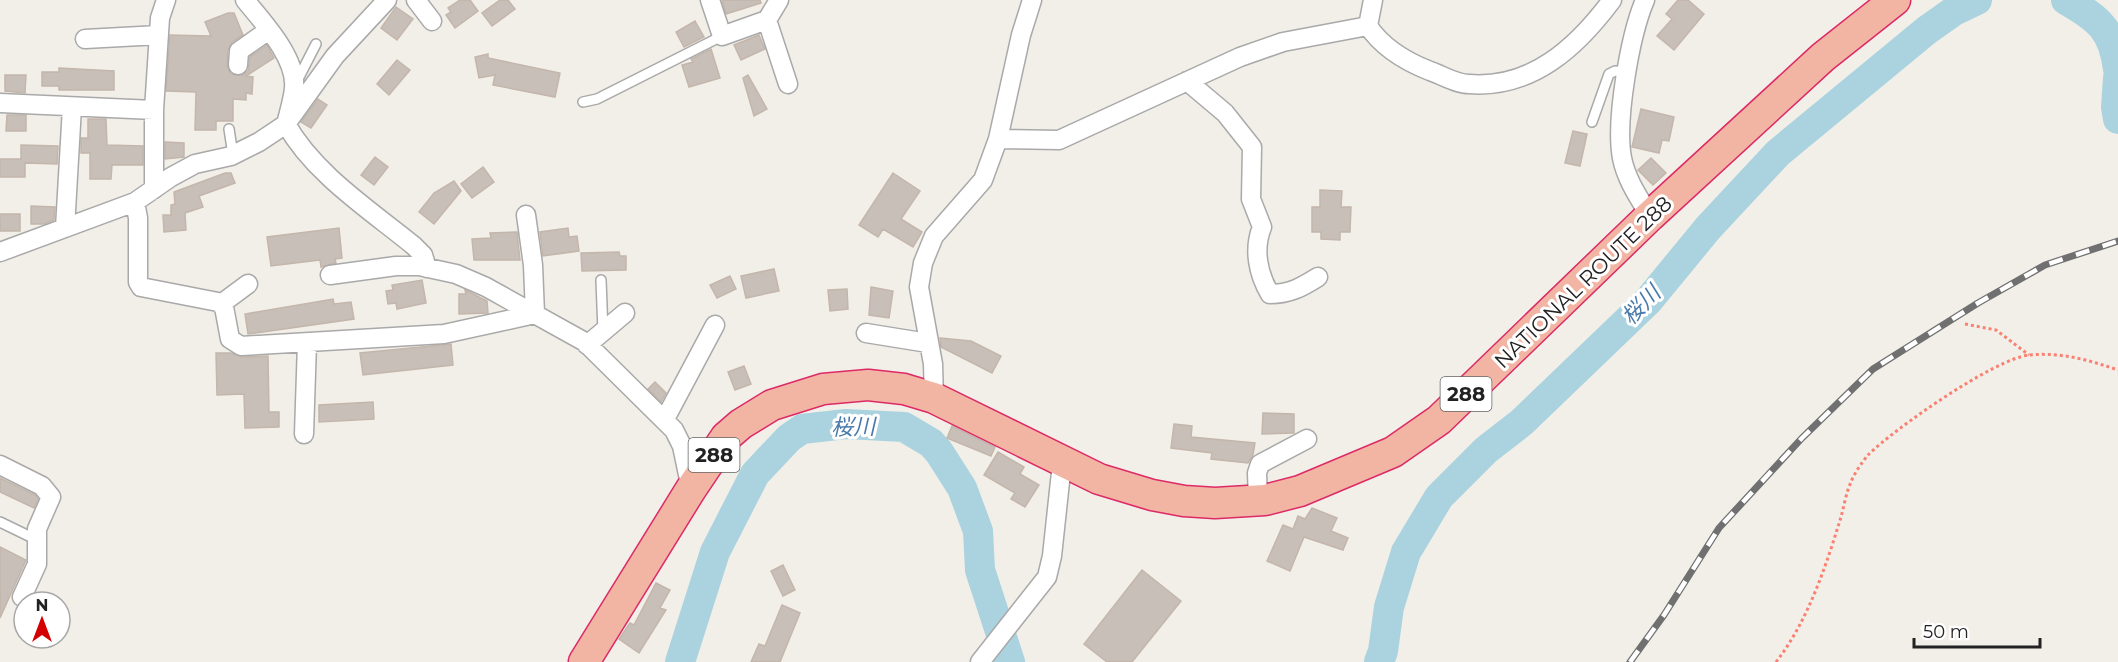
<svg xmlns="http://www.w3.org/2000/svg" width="2118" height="662" font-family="Montserrat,'Noto Sans JP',sans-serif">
  <rect width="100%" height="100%" fill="#f2efe9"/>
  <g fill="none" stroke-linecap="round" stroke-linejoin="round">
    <path stroke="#aad3df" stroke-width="30" d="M 2066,0 C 2099,19 2113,30 2118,69
      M 2118,78 L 2116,107 L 2118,119
      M 680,662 L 715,552 L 755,474 L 789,438 L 802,429 L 846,424 L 904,427 L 931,443 L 939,452 L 962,488 L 978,531 L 980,570 L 1010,662
      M 1379,662 L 1383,651 L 1389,607 L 1406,552 L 1439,497 L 1486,450 L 1522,422 L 1648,301 L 1708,228 L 1778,153 L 1927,30 L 1954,11 L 1977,0"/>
  </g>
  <path fill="#c7bfb8" stroke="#c4b6ab" stroke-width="1.5" d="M 460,0 L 470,0 L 478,11 L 455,28 L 446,15 L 451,12 L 448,8 Z
    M 500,0 L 508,0 L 515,9 L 492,26 L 482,13 Z
    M 722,0 L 760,0 L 761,3 L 726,14 Z
    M 1678,0 L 1688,0 L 1704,14 L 1674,50 L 1657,36 L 1672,19 L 1666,14 Z
    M 396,7 L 413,19 L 397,40 L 381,28 Z
    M 228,13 L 234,13 L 243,35 L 232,42 L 228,50 L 227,65 L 231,74 L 243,75 L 248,71 L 250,57 L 267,45 L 274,58 L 246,76 L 253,77 L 252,94 L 246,93 L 246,100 L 233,99 L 233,121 L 216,121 L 216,130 L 195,130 L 196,92 L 166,91 L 170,35 L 211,36 L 205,22 Z
    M 695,21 L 704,37 L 684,47 L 676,32 Z
    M 759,35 L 765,49 L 741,60 L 734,45 Z
    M 711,49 L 720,78 L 689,87 L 682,65 L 693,62 L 691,59 Z
    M 488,54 L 488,58 L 560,73 L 555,97 L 493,85 L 495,75 L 479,78 L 475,57 Z
    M 397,60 L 410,70 L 389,95 L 377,84 Z
    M 59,68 L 114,71 L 114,90 L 59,90 L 59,86 L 42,86 L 42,72 L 59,72 Z
    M 5,75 L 26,75 L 25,93 L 5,91 Z
    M 748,75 L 767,109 L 754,116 L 743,78 Z
    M 318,99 L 327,105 L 311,128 L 301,122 Z
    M 1641,109 L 1674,117 L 1669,141 L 1662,140 L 1659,153 L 1632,147 Z
    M 7,115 L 26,115 L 26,131 L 6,131 Z
    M 88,119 L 106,119 L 107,145 L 143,146 L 143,165 L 112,165 L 111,179 L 90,179 L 90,153 L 81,153 L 81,138 L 88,138 Z
    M 1573,131 L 1587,134 L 1580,166 L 1565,163 Z
    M 165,142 L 184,143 L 184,157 L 165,159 Z
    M 21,145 L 58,146 L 57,164 L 25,163 L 25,177 L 0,177 L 0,159 L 21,159 Z
    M 375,157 L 388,167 L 374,185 L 361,175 Z
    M 1651,158 L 1666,173 L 1653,185 L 1638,170 Z
    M 483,167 L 494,182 L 472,198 L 461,184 Z
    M 225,173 L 231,173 L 235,183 L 199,196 L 203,207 L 185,213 L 186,230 L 164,232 L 163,215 L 171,215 L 171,205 L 175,204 L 174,192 Z
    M 893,173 L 920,191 L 901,219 L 922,232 L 913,247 L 883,229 L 878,237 L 859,225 Z
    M 454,181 L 461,191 L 434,224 L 419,212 L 434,193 Z
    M 1320,190 L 1342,191 L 1341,207 L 1351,207 L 1350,232 L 1340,232 L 1340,240 L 1321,239 L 1321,232 L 1312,232 L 1312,207 L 1320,207 Z
    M 31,206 L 55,207 L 54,220 L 44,224 L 31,224 Z
    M 0,214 L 20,214 L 20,231 L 0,231 Z
    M 339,228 L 342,258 L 335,259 L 336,263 L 321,267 L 320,260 L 271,266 L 267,237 Z
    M 568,228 L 569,237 L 577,236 L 579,251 L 543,256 L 540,232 Z
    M 517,232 L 520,260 L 474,260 L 472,239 L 491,238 L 490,233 Z
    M 619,252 L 620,256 L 626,256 L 626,270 L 582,271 L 581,253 Z
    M 774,269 L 779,291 L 746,298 L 741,276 Z
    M 730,276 L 736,289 L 717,298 L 710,285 Z
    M 422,280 L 426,303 L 397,309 L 396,303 L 388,304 L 386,291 L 393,290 L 392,285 Z
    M 871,287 L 893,291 L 889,318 L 869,315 Z
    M 847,289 L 848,309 L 830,311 L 828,290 Z
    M 465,290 L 487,301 L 488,313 L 459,314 L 459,294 L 466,294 Z
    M 333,299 L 334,304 L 351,302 L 354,319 L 248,334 L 245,314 Z
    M 940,338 L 971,341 L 1001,356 L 992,373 L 941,347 Z
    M 451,344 L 453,365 L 363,375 L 360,353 Z
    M 216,353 L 231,353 L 242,357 L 268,356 L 269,412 L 279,412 L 279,427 L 245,428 L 244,394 L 217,395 Z
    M 744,366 L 751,384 L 735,390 L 728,372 Z
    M 655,382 L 666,393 L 661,402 L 648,389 Z
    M 373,402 L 374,419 L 319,422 L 319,405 Z
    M 1263,413 L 1294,414 L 1294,433 L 1262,434 Z
    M 1174,424 L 1192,426 L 1191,437 L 1255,443 L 1253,455 L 1248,463 L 1211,459 L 1212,453 L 1171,448 Z
    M 952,426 L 995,447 L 991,456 L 947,438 Z
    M 998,452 L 1024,467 L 1020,474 L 1039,485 L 1025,507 L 1011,499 L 1015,493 L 984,475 Z
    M 0,478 L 35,495 L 38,499 L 34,508 L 0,492 Z
    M 1312,508 L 1337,518 L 1331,531 L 1348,538 L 1343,550 L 1304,537 L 1290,571 L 1267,561 L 1283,525 L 1293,529 L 1298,516 L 1305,519 Z
    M 0,547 L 26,560 L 0,618 Z
    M 783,565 L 795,590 L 783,596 L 771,571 Z
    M 1142,570 L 1181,601 L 1132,662 L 1107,662 L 1084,644 Z
    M 656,583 L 670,590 L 660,608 L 666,610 L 639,653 L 619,639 L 630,623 L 634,625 Z
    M 782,605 L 800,613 L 780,662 L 751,662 L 759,644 L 765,646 Z"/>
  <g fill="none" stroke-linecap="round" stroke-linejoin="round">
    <g stroke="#a9a9a9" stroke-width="12">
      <path id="service" d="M 297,81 L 316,44
        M 583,102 L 597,99 L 722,36
        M 1592,122 L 1609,74 L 1615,71 L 1628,72
        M 229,129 L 233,155
        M 601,280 L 603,332
        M 0,522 L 35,539"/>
    </g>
    <g stroke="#a9a9a9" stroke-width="21">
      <path id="minor" d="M 245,0 C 262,21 297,58 294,88 C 293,100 289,112 286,124 C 314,174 370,210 414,246 L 423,255 L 427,268
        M 416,0 L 432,21
        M 710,0 L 722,36 L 767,20 L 779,0
        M 1373,0 L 1368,26 C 1382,47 1407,62 1430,71 C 1442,75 1456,84 1469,84 C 1532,89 1577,47 1612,0
        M 1645,0 C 1630,35 1615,121 1622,158 C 1626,179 1639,198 1650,216
        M 767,20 L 788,84
        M 85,39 L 159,35
        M 238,65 L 239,51 L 269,30
        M 1187,81 L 1225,113 L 1252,147 L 1251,199 L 1262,227 C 1253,249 1258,274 1270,294 C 1290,294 1302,287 1318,277
        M 0,103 L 154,110
        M 998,139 L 1059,140 L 1240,57 L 1283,42 L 1368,26
        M 154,189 L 154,110 L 160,18 L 166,0
        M 135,202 L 138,218 L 138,282 L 141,287 L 218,302 L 224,307 L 230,339 L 241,346 L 444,334 L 535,314 L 533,265 L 526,215
        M 65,228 L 72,107
        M 0,252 L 135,202 L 171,177 L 195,164 L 231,156 L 259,142 L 286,124 L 335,56 L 387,0
        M 330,275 L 396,266 L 419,266 L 456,274 L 486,287 L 585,342 L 674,430 L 682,446 L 691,489
        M 221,304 L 248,284
        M 866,333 L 928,343
        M 587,345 L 625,313
        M 934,398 L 933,364 L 919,287 L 923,263 L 934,236 L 983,180 L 998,139 L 1021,35 L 1032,0
        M 665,419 L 715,325
        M 304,434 L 307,343
        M 0,465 L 42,486 L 51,497 L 37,529 L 37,564 L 22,597
        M 1258,500 L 1257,473 L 1260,464 L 1307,439
        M 980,662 L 1047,577 L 1052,556 L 1062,463"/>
    </g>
    <g stroke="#dc2a67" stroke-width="33">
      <path id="trunk" d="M 584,662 L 691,489 L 726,437 L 741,424 L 772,405 L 823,389 L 868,385 L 904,389 L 934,398 L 1099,479 L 1152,495 L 1184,501 L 1215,503 L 1265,500 L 1300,491 L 1393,452 L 1439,420 L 1650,216 L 1823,57 L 1895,0"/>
    </g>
    <path stroke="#fa8072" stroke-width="3" stroke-dasharray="3 3" stroke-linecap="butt" d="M 1965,324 L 1996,330 L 2029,355
      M 1776,662 C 1808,621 1826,566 1841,517 C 1844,506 1846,493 1851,482 C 1854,474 1862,462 1868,455 C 1894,429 1994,359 2029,355 C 2061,352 2089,360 2118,370"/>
    <use href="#service" stroke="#fff" stroke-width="9"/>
    <use href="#minor" stroke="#fff" stroke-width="18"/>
    <use href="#trunk" stroke="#f2b4a3" stroke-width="30"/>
    <g stroke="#707070" stroke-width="7">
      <path id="rail" d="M 1630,662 L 1664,615 L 1719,528 L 1802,438 L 1873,369 L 1978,303 L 2045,265 L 2118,241"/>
    </g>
    <use href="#rail" stroke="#fff" stroke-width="4.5" stroke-dasharray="14" stroke-linecap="butt"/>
  </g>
  <g text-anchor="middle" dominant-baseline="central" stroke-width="6" stroke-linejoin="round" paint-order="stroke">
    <g fill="#fff" stroke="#646464" stroke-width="1.5">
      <rect x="1440.5" y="377" width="51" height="34" rx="4.5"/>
      <rect x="688.5" y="438" width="51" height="34" rx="4.5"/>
    </g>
    <g font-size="20" font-weight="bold" fill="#222">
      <text x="1466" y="394">288</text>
      <text x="714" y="455">288</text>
    </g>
    <g font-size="21" fill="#222" stroke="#fff">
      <text transform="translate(1583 282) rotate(-44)">NATIONAL ROUTE 288</text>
    </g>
    <g font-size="22" font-style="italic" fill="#4a7aab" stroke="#fff">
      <text transform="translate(1641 305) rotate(-46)">桜川</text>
      <text transform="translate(853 427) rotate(-1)">桜川</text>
    </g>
  </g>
  <g transform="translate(42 620)"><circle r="28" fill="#ffffff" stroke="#a7a7a7" stroke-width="1.5"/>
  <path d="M0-4.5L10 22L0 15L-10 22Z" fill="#d40000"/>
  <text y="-9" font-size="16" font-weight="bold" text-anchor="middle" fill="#222222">N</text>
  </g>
  <path d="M1914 638v9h126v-9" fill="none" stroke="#222222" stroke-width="3"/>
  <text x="1923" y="638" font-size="18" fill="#222222" stroke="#ffffff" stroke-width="4.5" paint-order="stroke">50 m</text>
</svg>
